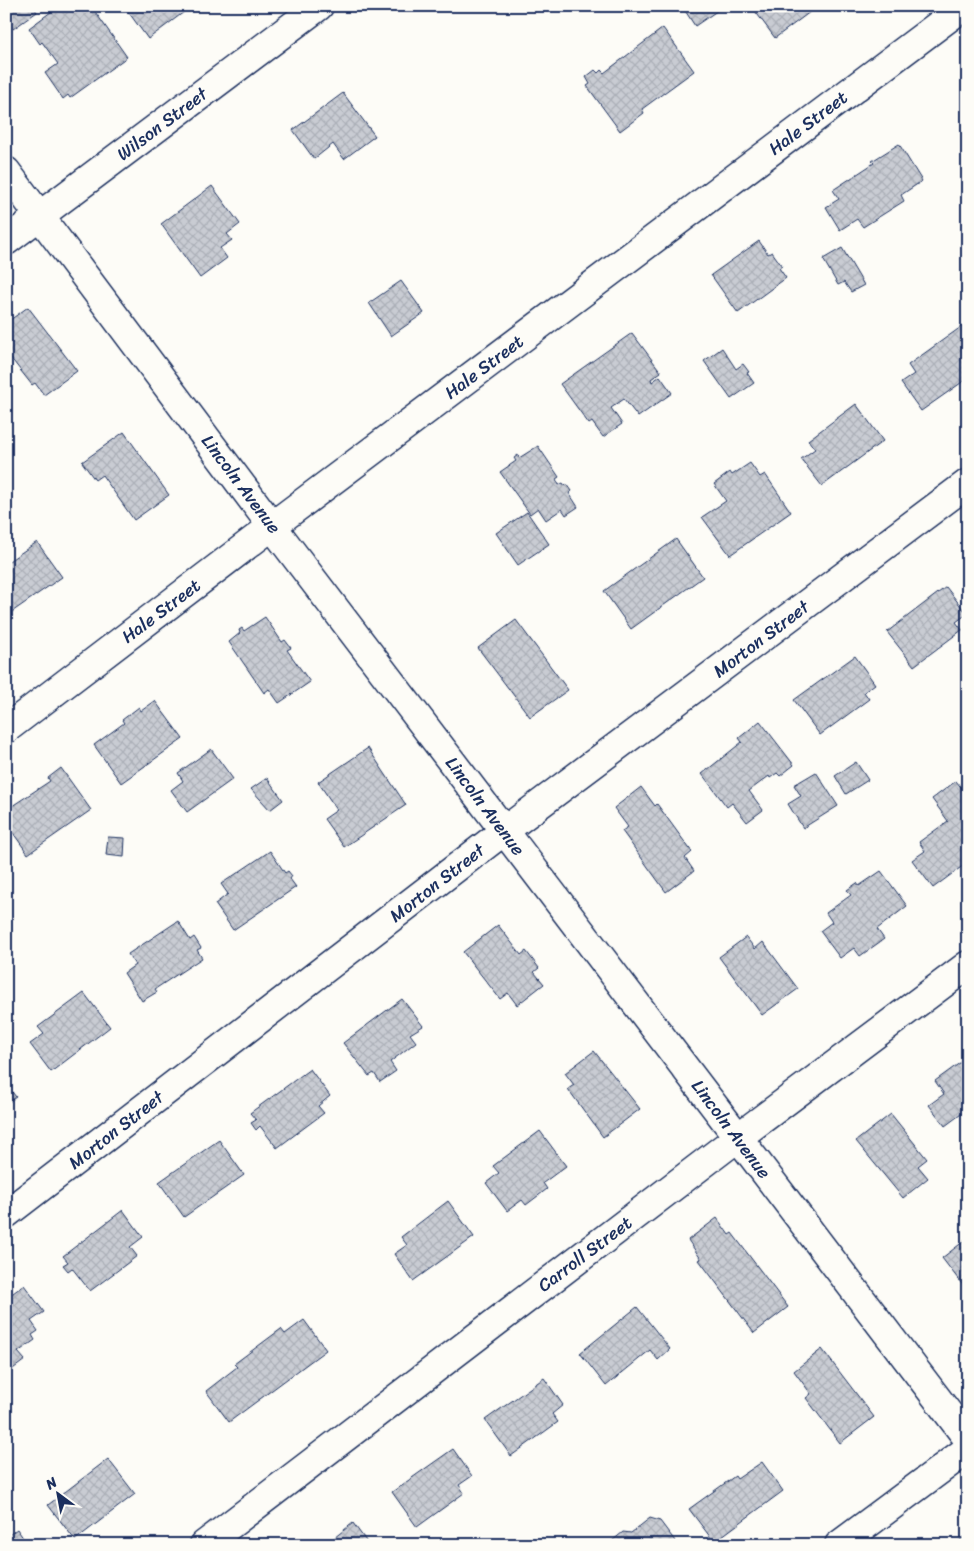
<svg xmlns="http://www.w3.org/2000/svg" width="974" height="1551" font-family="Sriracha,sans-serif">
  <defs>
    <pattern id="building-cross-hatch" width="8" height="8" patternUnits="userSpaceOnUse" patternTransform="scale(1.25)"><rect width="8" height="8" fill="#c9ccd3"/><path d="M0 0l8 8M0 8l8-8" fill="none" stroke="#acb0b8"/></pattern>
  </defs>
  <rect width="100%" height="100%" fill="#fdfcf7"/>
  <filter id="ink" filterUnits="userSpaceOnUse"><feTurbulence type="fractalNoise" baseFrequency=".02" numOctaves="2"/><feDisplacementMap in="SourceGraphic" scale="10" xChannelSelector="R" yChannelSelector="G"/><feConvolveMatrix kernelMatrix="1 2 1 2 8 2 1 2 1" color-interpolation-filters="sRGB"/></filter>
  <g filter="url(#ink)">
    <path fill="url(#building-cross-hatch)" stroke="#1b2f5e" d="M 9,6 L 33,6 L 37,12 L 13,29 L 6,20 L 6,8 Z
      M 59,6 L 91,6 L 127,57 L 70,98 L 68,95 L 63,99 L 45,73 L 58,64 L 42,42 L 40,44 L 29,28 Z
      M 124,6 L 192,6 L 148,39 Z
      M 682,6 L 724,6 L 695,26 Z
      M 741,6 L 818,6 L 775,38 L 752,7 L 745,12 Z
      M 663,28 L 694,71 L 642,109 L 644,113 L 620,131 L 587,86 L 590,84 L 586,77 L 595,70 L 598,73 L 601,70 L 604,73 Z
      M 343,93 L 375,136 L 344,159 L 333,144 L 314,159 L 293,130 Z
      M 899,144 L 922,181 L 901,195 L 904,201 L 863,227 L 857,219 L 840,230 L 826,207 L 839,199 L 833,190 L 874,163 L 872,161 Z
      M 212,186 L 240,224 L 227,234 L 232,240 L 220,248 L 227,258 L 200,278 L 161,224 Z
      M 759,241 L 768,254 L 772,252 L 782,266 L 779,268 L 786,278 L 738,313 L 711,275 Z
      M 842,248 L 864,285 L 851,292 L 844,282 L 838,285 L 823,259 Z
      M 401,281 L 424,313 L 391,336 L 369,303 Z
      M 28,307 L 77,371 L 44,395 L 35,383 L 32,385 L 6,352 L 6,323 Z
      M 968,322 L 968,378 L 921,411 L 901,383 L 914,374 L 908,365 Z
      M 632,333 L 661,372 L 651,379 L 652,382 L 660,376 L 672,393 L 638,417 L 624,399 L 611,408 L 622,424 L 603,437 L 592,422 L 589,424 L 560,384 Z
      M 722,348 L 736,369 L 743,364 L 749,372 L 747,373 L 754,383 L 731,399 L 704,361 Z
      M 856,404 L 883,441 L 822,486 L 801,459 L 815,449 L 808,440 Z
      M 124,432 L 169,495 L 134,520 L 102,475 L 95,480 L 82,462 Z
      M 538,446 L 559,477 L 556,479 L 559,485 L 563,483 L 565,486 L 567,484 L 572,491 L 569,493 L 578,507 L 566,515 L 562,509 L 546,520 L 538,508 L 530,514 L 500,472 L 516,461 L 514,458 L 518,455 L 519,458 Z
      M 750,463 L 760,477 L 765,474 L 791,512 L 730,555 L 702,517 L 726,501 L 714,484 L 730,472 L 732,475 Z
      M 527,512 L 549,544 L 518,565 L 496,533 Z
      M 676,539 L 703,577 L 631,629 L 604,591 Z
      M 37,542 L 62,577 L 6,616 L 6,563 Z
      M 946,587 L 967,614 L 956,622 L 962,630 L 914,666 L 887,632 Z
      M 265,617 L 282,642 L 285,640 L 291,648 L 287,650 L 310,682 L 279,703 L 269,689 L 264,693 L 229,642 L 240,633 L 239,630 L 242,628 L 244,631 Z
      M 516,620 L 568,690 L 530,717 L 478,648 Z
      M 855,656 L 875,684 L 864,692 L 869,699 L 820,735 L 794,700 Z
      M 155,701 L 183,739 L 121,783 L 94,745 L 124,723 L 122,720 L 139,707 L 141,711 Z
      M 760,721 L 794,765 L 780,776 L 777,773 L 770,778 L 769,776 L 749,791 L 763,810 L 747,822 L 732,803 L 727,807 L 702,774 L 742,742 L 739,738 Z
      M 368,748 L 406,805 L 344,847 L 324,819 L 337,810 L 318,782 Z
      M 211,749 L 233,779 L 187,812 L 171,790 L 183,781 L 178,773 Z
      M 856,762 L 868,780 L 846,794 L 835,776 Z
      M 61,768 L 91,810 L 28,854 L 6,823 L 6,810 L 50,781 L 48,778 Z
      M 816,772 L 838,806 L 803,828 L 788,804 L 801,796 L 794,785 Z
      M 267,778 L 283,800 L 270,810 L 251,789 Z
      M 956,781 L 968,796 L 968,862 L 933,888 L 912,860 L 925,851 L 919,842 L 948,821 L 932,799 Z
      M 641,787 L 655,806 L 657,804 L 692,852 L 685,858 L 694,871 L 666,892 L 622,831 L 628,827 L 614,808 Z
      M 108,837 L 125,838 L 124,857 L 106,855 Z
      M 270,851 L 285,873 L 288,871 L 292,876 L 290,879 L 296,887 L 233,930 L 215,904 L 228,894 L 221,884 Z
      M 881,871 L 907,906 L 877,929 L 884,939 L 860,956 L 854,948 L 840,958 L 820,931 L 832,922 L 826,913 L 851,895 L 847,890 L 857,883 L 859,886 Z
      M 178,921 L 190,940 L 194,937 L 201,948 L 197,950 L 202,958 L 155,989 L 157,992 L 142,1001 L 124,973 L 135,965 L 128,954 Z
      M 498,925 L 521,955 L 526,951 L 539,968 L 534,972 L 544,984 L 517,1005 L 508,993 L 500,999 L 463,952 Z
      M 746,937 L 755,949 L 763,942 L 798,989 L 762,1015 L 719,957 Z
      M 84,993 L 110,1027 L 51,1072 L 30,1044 L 44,1034 L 38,1027 Z
      M 402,999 L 423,1026 L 410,1034 L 416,1042 L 390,1062 L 396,1071 L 380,1082 L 374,1073 L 369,1076 L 343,1043 Z
      M 594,1051 L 640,1109 L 603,1137 L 568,1089 L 574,1085 L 565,1073 Z
      M 968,1057 L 968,1109 L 945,1126 L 929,1105 L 944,1094 L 935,1081 Z
      M 310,1069 L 330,1096 L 318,1106 L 324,1113 L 277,1148 L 260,1126 L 256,1130 L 251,1123 L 256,1120 L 250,1113 Z
      M 6,1084 L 16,1097 L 6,1104 Z
      M 891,1114 L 927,1159 L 918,1166 L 928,1178 L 903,1198 L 856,1141 Z
      M 540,1131 L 566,1166 L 543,1183 L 547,1189 L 526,1205 L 522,1200 L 507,1211 L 486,1183 L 499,1173 L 493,1166 Z
      M 219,1140 L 244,1175 L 184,1217 L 159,1182 Z
      M 448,1201 L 474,1237 L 413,1281 L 394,1254 L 407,1245 L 401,1237 Z
      M 123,1210 L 143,1237 L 130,1247 L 137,1256 L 90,1291 L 72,1268 L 68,1271 L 63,1265 L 68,1262 L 63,1256 Z
      M 717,1218 L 729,1235 L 732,1233 L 788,1307 L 754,1333 L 699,1260 L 701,1259 L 688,1240 Z
      M 968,1238 L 968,1292 L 942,1258 Z
      M 24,1285 L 44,1312 L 31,1321 L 38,1331 L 32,1335 L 35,1340 L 18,1352 L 25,1360 L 6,1374 L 6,1298 Z
      M 637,1307 L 670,1349 L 658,1360 L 650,1350 L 606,1386 L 580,1353 Z
      M 304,1320 L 326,1350 L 229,1422 L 206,1391 L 237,1367 L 234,1364 L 281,1329 L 285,1334 Z
      M 822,1349 L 874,1417 L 840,1443 L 806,1398 L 811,1394 L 794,1371 Z
      M 544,1378 L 563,1405 L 552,1414 L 558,1422 L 511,1456 L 485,1420 Z
      M 453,1449 L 472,1476 L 459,1485 L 464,1493 L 417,1527 L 392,1492 Z
      M 108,1459 L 135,1494 L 75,1540 L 48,1505 Z
      M 762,1462 L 783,1491 L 714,1542 L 689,1509 L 735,1476 L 737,1479 Z
      M 650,1518 L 660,1521 L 678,1545 L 607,1545 L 623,1532 L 631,1533 Z
      M 353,1523 L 369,1545 L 325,1545 Z
      M 17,1529 L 28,1545 L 6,1545 L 6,1537 Z
      M 964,1537 L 968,1545 L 954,1545 Z"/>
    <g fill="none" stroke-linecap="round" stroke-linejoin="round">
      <g stroke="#1b2f5e" stroke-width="31">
        <path id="street" d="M 6,171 L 272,526 L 968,1439
          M 6,241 L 319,6
          M 6,729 L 272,526 L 964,6
          M 6,1214 L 504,831 L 968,483
          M 204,1545 L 737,1138 L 968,965
          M 839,1545 L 968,1449"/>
      </g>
      <use href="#street" stroke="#fdfcf7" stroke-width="28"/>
    </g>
  </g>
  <g text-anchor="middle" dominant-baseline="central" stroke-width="4" stroke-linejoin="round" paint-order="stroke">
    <g font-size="18" fill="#1b2f5e" stroke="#fdfcf7">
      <text transform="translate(808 123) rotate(-37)">Hale Street</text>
      <text transform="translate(162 124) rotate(-37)">Wilson Street</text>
      <text transform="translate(484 367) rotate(-37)">Hale Street</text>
      <text transform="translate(241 484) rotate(53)">Lincoln Avenue</text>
      <text transform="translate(161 611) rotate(-37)">Hale Street</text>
      <text transform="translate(761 639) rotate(-37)">Morton Street</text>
      <text transform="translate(485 806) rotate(53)">Lincoln Avenue</text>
      <text transform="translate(437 883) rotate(-38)">Morton Street</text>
      <text transform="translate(731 1129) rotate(53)">Lincoln Avenue</text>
      <text transform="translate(116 1130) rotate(-38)">Morton Street</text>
      <text transform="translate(585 1254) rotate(-37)">Carroll Street</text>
    </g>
  </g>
  <rect width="974" height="1551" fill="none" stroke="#fdfcf7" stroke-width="25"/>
  <rect x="12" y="12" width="949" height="1526" fill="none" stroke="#1b2f5e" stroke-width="2" filter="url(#ink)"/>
  <g transform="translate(58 1494) rotate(328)" stroke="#fdfcf7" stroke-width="4" paint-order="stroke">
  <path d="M0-4L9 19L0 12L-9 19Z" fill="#1b2f5e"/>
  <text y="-8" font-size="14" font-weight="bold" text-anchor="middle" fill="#1b2f5e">N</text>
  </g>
</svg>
